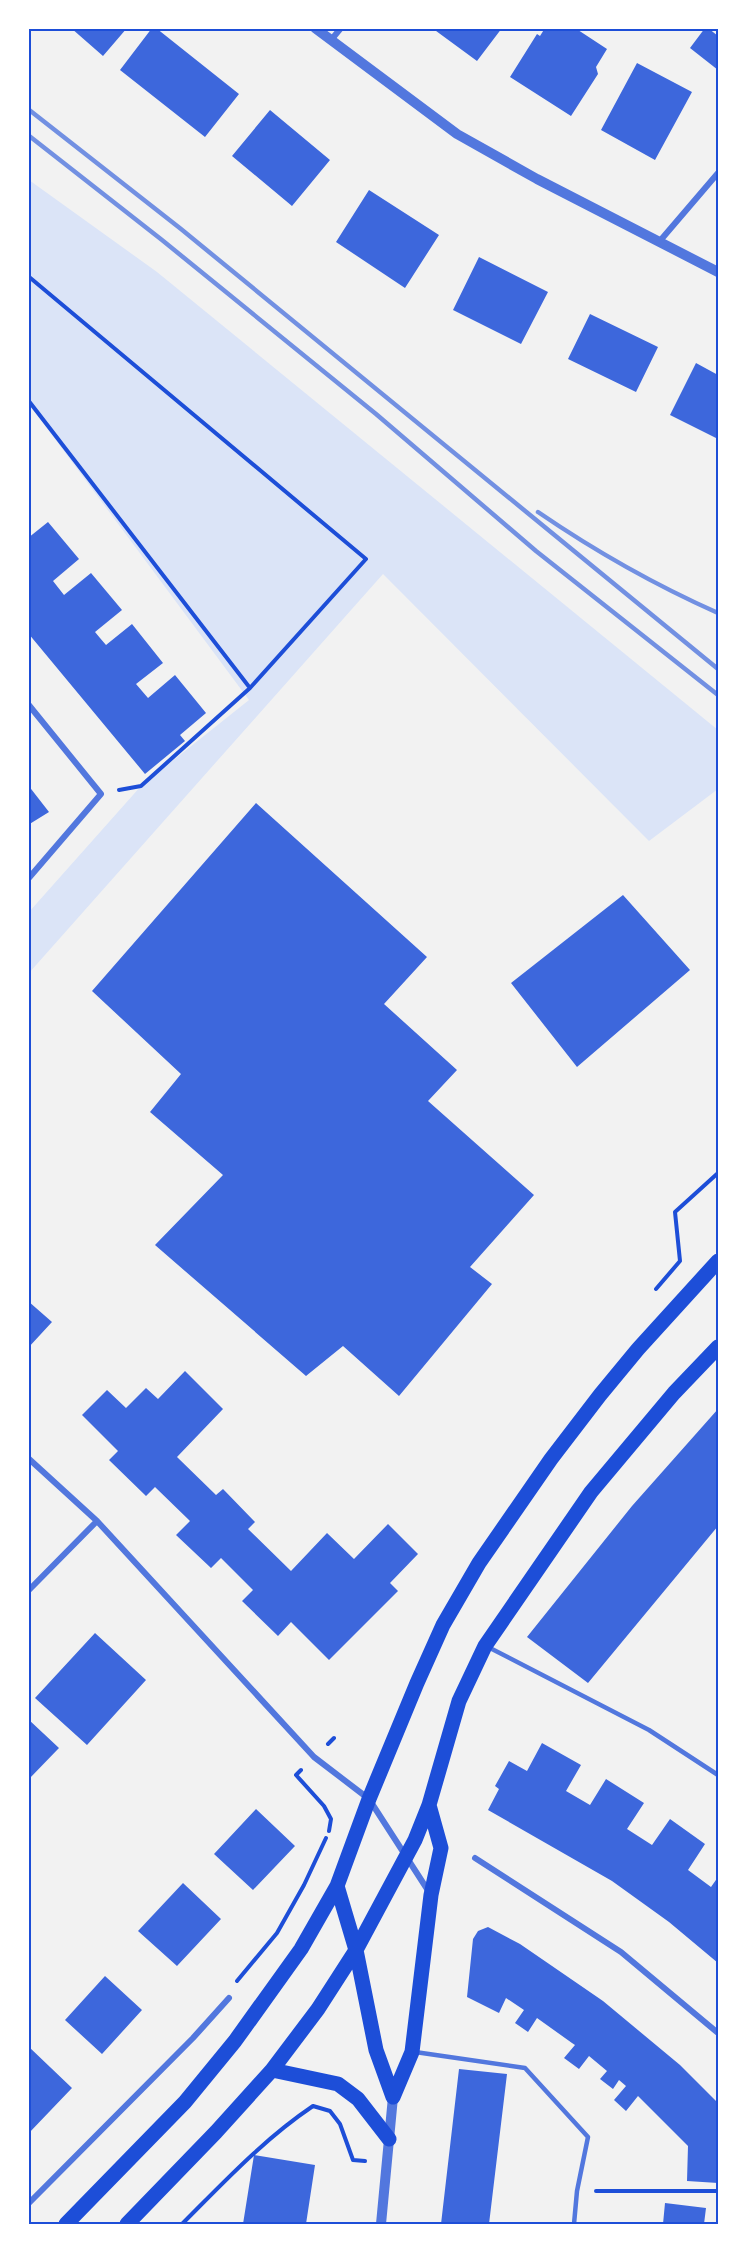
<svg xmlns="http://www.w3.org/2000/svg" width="747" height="2253" font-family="'Roboto Condensed',sans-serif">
  <rect width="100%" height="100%" fill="#f2f2f2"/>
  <path fill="#dbe4f7" d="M 29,180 L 157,272 L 718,730 L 718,789 L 649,841 L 383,574 L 29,973 L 29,912 L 141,786 L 249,700 L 29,404 Z"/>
  <path fill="#3d67dc" d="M 71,28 L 127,28 L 103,56 Z
    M 152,28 L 156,28 L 239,94 L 205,137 L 120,70 Z
    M 432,28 L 502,28 L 477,61 Z
    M 545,28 L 575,28 L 607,49 L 596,67 L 598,74 L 571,116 L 510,77 L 537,34 L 540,36 Z
    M 705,28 L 708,28 L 718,36 L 718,70 L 690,48 Z
    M 637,63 L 692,92 L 655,160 L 601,130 Z
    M 270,110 L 330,160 L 292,206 L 232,156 Z
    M 369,190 L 439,235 L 405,288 L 336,242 Z
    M 479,257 L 548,292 L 521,344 L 453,310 Z
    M 590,314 L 658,347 L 636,392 L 568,359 Z
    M 696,363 L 718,375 L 718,439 L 670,415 Z
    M 48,522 L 79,559 L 53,581 L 64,595 L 91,573 L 122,610 L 95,632 L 100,638 L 106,645 L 132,624 L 163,663 L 136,684 L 148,698 L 175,675 L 206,713 L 180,735 L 185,741 L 145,774 L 28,633 L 28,538 Z
    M 28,785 L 49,812 L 28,825 Z
    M 256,803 L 427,957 L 384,1004 L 457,1070 L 428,1101 L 534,1195 L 470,1267 L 492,1284 L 399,1396 L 343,1346 L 306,1376 L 155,1245 L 223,1175 L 150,1112 L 181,1074 L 92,991 Z
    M 623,895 L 690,970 L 577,1067 L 511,983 Z
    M 28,1301 L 52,1322 L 28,1348 Z
    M 185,1371 L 223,1409 L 177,1457 L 216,1495 L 223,1489 L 255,1522 L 248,1529 L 291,1571 L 327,1533 L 354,1559 L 388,1524 L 418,1554 L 390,1583 L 398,1591 L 329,1660 L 291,1622 L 278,1636 L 242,1601 L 253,1590 L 221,1558 L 211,1568 L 176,1535 L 190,1521 L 155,1487 L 146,1496 L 109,1460 L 118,1451 L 82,1415 L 107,1390 L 126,1408 L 146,1388 L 158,1399 Z
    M 718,1409 L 718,1526 L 588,1683 L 527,1637 L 632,1506 Z
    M 95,1633 L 146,1680 L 87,1745 L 35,1698 Z
    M 28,1719 L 59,1748 L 28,1780 Z
    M 542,1743 L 581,1765 L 566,1791 L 590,1805 L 606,1779 L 644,1803 L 627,1829 L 652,1845 L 670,1819 L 705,1844 L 688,1870 L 711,1887 L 718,1877 L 718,1963 L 669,1922 L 612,1881 L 488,1810 L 499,1789 L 495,1786 L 509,1761 L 527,1771 Z
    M 256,1809 L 295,1846 L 253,1890 L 214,1854 Z
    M 183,1883 L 221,1919 L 177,1966 L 138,1931 Z
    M 488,1927 L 520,1944 L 603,2001 L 680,2065 L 718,2103 L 718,2183 L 687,2181 L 688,2146 L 638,2096 L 626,2111 L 614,2100 L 626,2086 L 619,2080 L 613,2089 L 600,2079 L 607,2071 L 589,2056 L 579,2069 L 564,2058 L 575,2045 L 572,2043 L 537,2018 L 528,2032 L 515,2023 L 524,2010 L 506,1998 L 499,2013 L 467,1997 L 473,1939 L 478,1931 Z
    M 105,1976 L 142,2010 L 102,2054 L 65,2020 Z
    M 28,2046 L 72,2088 L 28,2134 Z
    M 459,2069 L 507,2074 L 489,2224 L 441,2224 Z
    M 254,2155 L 315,2165 L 306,2224 L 243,2224 Z
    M 665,2203 L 706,2208 L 704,2224 L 663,2224 Z"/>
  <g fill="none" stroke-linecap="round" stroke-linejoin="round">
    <path stroke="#1d4ed8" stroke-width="4" d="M 28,276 L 366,559 L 250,688
      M 28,400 L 250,688 L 141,786 L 119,790
      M 656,1289 L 680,1261 L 675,1212 L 718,1173
      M 328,1744 L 334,1738
      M 301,1770 L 296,1775 L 324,1806 L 331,1819 L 329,1831
      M 237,1981 L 277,1933 L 304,1885 L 326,1838
      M 596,2191 L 718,2191
      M 182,2224 C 224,2182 264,2139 313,2106 L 330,2111 L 340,2124 L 353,2160 L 365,2161"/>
    <path stroke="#5277de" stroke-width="4.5" d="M 488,1647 L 649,1730 L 718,1775
      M 415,2052 L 525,2068 L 588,2137 L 577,2191 L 574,2224"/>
    <path stroke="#5277de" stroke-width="6" d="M 331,40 L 341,28
      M 659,242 L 718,173
      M 28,704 L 101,794 L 28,879
      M 28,1458 L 97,1521 L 314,1757 L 369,1799 L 429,1892
      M 28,1591 L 97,1521
      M 475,1858 L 621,1952 L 718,2033
      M 28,2204 L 193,2038 L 229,1998"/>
    <path stroke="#5277de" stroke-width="10" d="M 315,28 L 457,134 L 537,179 L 718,272
      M 381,2224 L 393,2097"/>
    <path stroke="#1d4ed8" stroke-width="15" d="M 337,1886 L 356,1950 L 376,2050 L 393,2097
      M 272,2070 L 338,2084 L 358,2099 L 389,2139
      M 393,2097 L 412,2052 L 431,1895 L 441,1848 L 429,1805
      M 66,2224 L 185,2102 L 235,2041 L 301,1949 L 337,1886 L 369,1799 L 417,1683 L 443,1625 L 479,1563 L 551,1459 L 600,1395 L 638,1349 L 718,1261
      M 127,2224 L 216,2132 L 272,2070 L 318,2009 L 356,1950 L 415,1840 L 429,1805 L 459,1701 L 485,1646 L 591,1492 L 674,1393 L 718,1347"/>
    <path stroke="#7290e2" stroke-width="4.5" d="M 28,109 L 181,229 L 718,669
      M 28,135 L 162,240 L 376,414 L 536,551 L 718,695
      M 538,512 C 595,551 655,585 718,613"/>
  </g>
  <rect width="747" height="2253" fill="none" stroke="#ffffff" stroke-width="60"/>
  <rect x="30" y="30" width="687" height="2193" fill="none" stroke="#1d4ed8" stroke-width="2"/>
</svg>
